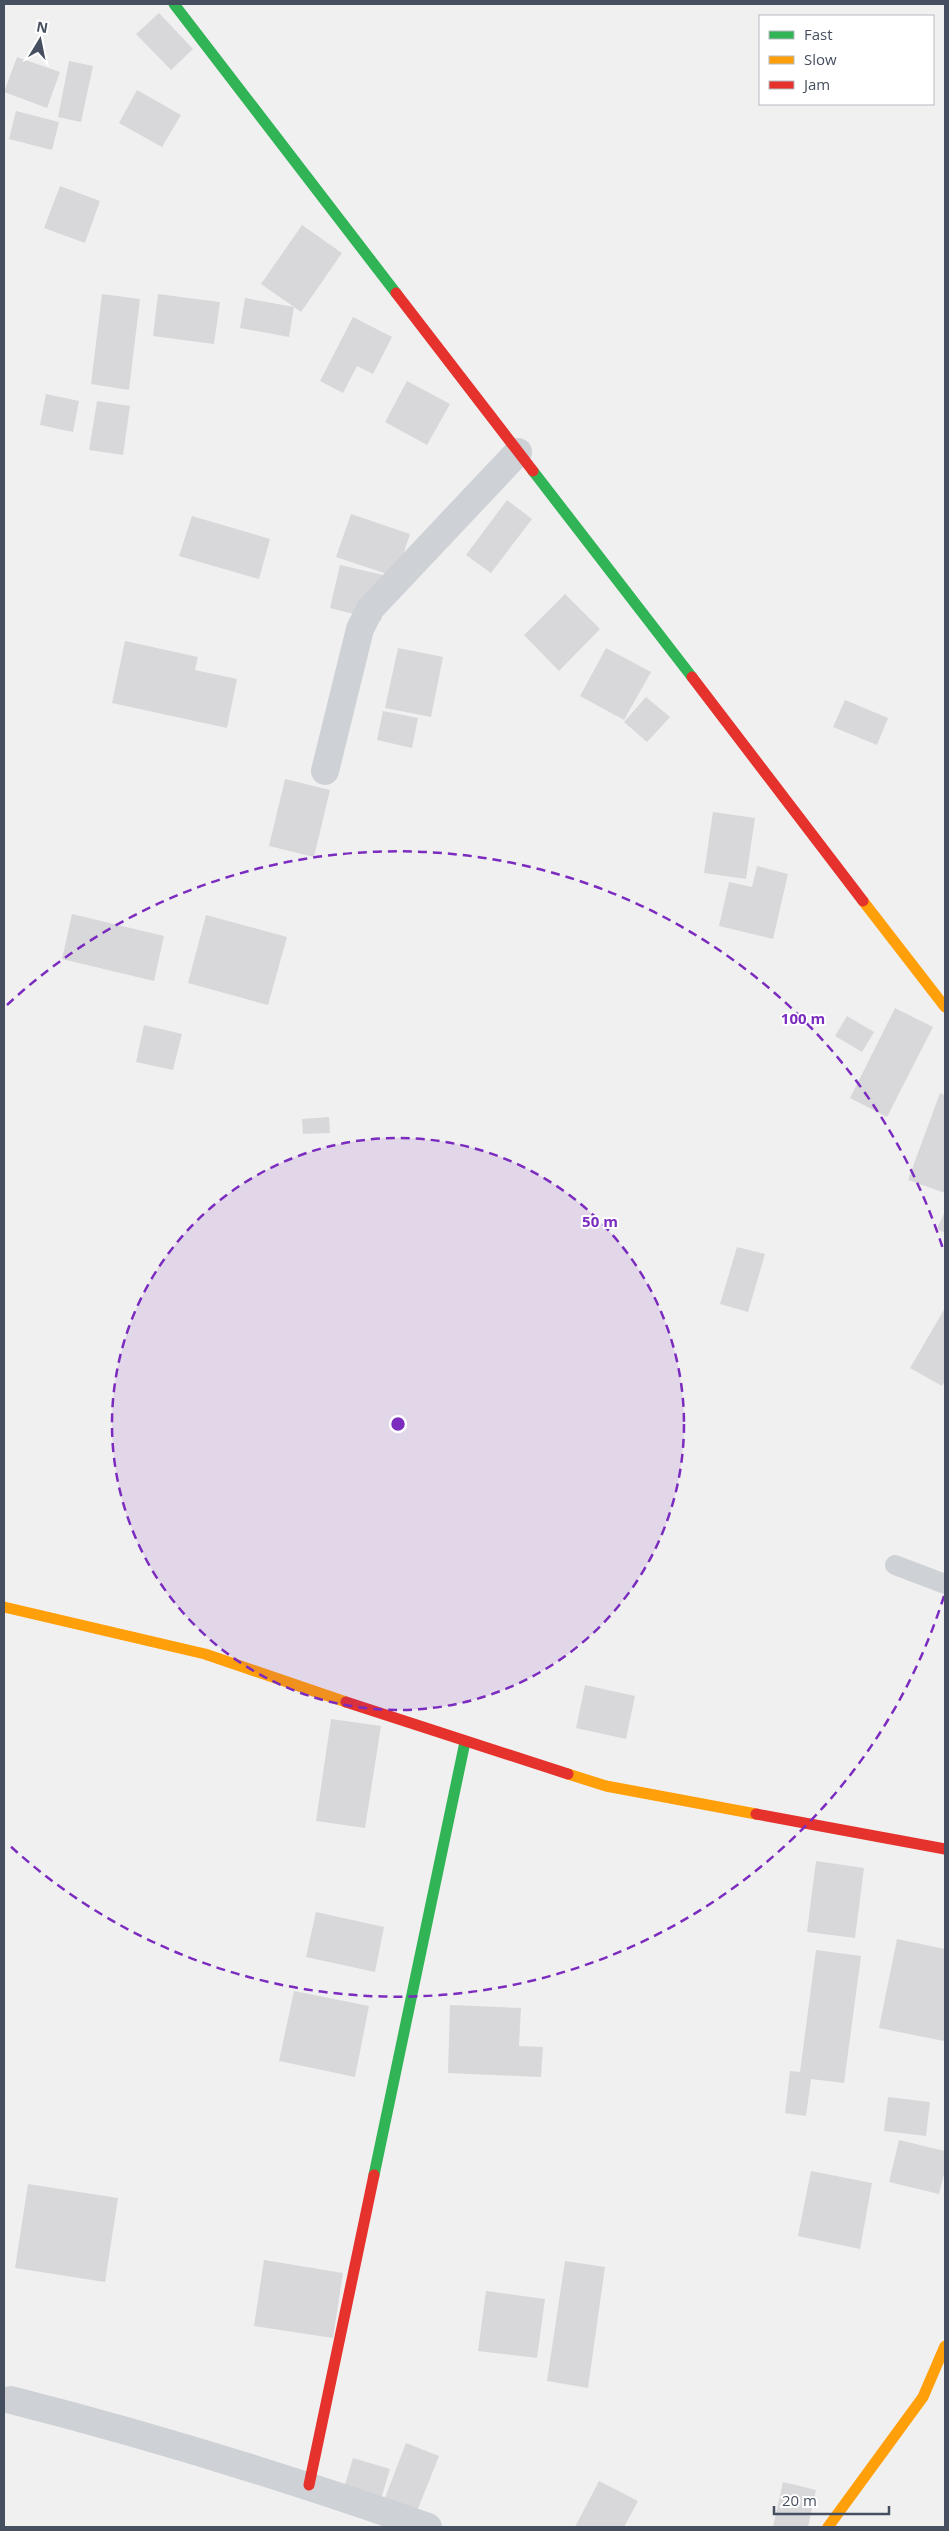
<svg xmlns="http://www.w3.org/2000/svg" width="949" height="2531" font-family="'Open Sans',sans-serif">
  <rect width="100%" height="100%" fill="#f1f0f0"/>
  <path fill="#d8d8db" d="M 159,13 L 193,49 L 171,70 L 136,34 Z
    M 17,57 L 60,72 L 47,108 L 4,92 Z
    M 69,61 L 93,66 L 81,122 L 58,117 Z
    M 137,90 L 181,115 L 162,147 L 119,123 Z
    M 16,111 L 59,122 L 52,150 L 9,139 Z
    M 60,186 L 100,201 L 85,243 L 44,228 Z
    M 302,225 L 342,253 L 301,312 L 294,307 L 289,337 L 240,328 L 245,298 L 294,307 L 261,284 Z
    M 102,294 L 140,299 L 129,390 L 91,384 Z
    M 158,294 L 220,302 L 214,344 L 153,336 Z
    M 353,317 L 392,337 L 373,374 L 357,366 L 343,393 L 320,381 Z
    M 407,381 L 450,404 L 427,445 L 385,422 Z
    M 46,394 L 79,401 L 73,432 L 40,425 Z
    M 97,401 L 130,406 L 123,455 L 89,450 Z
    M 507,500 L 532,519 L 491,573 L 466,555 Z
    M 351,514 L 410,534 L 396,577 L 336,557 Z
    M 192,516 L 270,539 L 259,579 L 179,556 Z
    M 340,565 L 392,577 L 381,621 L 330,608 Z
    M 565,594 L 600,629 L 559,671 L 524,635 Z
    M 125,641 L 198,657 L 195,670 L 237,679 L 227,728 L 112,703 Z
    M 398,648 L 443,657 L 431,717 L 385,708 Z
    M 606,648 L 651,672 L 624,720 L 580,696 Z
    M 646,697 L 670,717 L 647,742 L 624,722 Z
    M 845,700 L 888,718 L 877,745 L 833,727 Z
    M 383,711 L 418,718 L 412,748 L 377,740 Z
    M 285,779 L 330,790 L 314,857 L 269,846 Z
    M 713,812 L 755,818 L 746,879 L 704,873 Z
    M 757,866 L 788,874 L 773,939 L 719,926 L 729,882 L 752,887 Z
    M 72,914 L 164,936 L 154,981 L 62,959 Z
    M 206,915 L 287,937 L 268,1005 L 188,983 Z
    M 895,1008 L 933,1027 L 887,1117 L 850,1098 Z
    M 847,1016 L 874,1032 L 862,1052 L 835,1036 Z
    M 144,1025 L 182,1034 L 173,1070 L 136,1062 Z
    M 940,1093 L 945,1095 L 945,1193 L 908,1180 Z
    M 329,1117 L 330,1133 L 303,1134 L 302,1119 Z
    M 945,1211 L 945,1233 L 937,1229 Z
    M 737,1247 L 765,1254 L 748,1312 L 720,1304 Z
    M 945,1308 L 945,1381 L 942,1386 L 910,1368 Z
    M 585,1685 L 635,1696 L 626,1739 L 576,1728 Z
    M 331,1719 L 381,1726 L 365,1828 L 316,1821 Z
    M 816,1861 L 864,1868 L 855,1938 L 807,1932 Z
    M 316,1912 L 384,1927 L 375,1972 L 306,1957 Z
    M 897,1939 L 945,1949 L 944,2041 L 879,2028 Z
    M 816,1950 L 861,1956 L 844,2083 L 811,2079 L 806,2116 L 785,2113 L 790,2071 L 800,2072 Z
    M 294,1991 L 369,2006 L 355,2077 L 279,2061 Z
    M 450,2005 L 521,2008 L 519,2046 L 543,2047 L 541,2077 L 448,2073 Z
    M 888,2097 L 930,2102 L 926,2136 L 884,2131 Z
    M 899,2140 L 945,2151 L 945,2170 L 939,2194 L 889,2182 Z
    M 811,2171 L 872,2183 L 860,2249 L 798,2236 Z
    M 28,2184 L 118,2198 L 105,2282 L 15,2268 Z
    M 264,2260 L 343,2273 L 333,2338 L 254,2326 Z
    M 565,2261 L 605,2267 L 588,2388 L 547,2381 Z
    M 486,2291 L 545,2299 L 537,2358 L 478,2351 Z
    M 406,2443 L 439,2456 L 415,2516 L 383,2503 Z
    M 353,2458 L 390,2469 L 381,2499 L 344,2488 Z
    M 599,2481 L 638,2501 L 624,2527 L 575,2527 Z
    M 783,2482 L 816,2490 L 808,2527 L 773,2527 Z"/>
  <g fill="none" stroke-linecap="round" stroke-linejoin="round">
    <path stroke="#ced1d5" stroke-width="20" d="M 895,1565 L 945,1584"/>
    <path stroke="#ced1d5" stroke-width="28" d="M 325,771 L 360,629 L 370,609 L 518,452
      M 11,2400 C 153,2436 291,2479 428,2527"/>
    <path stroke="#30b455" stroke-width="11" d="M 174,4 L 396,293
      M 533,471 L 692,677
      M 374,2175 L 465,1742"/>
    <path stroke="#ff9f0a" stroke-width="11" d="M 863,901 L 945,1007
      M 4,1607 L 205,1654 L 346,1702
      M 568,1774 L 606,1786 L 756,1814
      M 828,2527 L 923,2397 L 945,2346"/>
    <path stroke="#e5322d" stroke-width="11" d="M 396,293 L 533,471
      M 692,677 L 863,901
      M 346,1702 L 568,1774
      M 756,1814 L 945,1849
      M 309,2485 L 374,2175"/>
  </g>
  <circle cx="398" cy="1424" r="286" fill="#7b2cbf" fill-opacity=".12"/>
  <g fill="none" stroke="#7b2cbf" stroke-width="2.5" stroke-dasharray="9 6">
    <circle cx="398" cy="1424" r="286"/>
    <path d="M944 1596A573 573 0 0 1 7 1843M7 1005A573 573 0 0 1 944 1252"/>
  </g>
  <circle cx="398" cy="1424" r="8" fill="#7b2cbf" stroke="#fff" stroke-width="2.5"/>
  <g font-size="15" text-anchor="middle" font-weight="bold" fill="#7b2cbf" stroke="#fff" stroke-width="4" stroke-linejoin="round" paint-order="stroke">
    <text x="803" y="1024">100 m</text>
    <text x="600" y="1227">50 m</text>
  </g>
  <rect width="949" height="2531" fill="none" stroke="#464f5f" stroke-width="10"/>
  <rect x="759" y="15" width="175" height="90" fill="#ffffff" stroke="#b5b9bf"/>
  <rect x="769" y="31" width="25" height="8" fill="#30b455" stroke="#b5b9bf"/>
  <text x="804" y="40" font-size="15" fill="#464f5f">Fast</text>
  <rect x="769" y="56" width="25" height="8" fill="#ff9f0a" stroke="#b5b9bf"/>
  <text x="804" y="65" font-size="15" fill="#464f5f">Slow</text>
  <rect x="769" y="81" width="25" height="8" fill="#e5322d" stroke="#b5b9bf"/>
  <text x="804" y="90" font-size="15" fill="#464f5f">Jam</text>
  <g transform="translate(40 40) rotate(10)" stroke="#ffffff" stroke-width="4" paint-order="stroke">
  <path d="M0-4L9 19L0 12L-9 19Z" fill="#464f5f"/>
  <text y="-8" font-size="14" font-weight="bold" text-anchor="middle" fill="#464f5f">N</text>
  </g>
  <path d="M774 2506v8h115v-8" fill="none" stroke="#464f5f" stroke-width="2.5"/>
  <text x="782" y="2506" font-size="15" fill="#464f5f" stroke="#ffffff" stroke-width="4" paint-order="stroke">20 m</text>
</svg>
